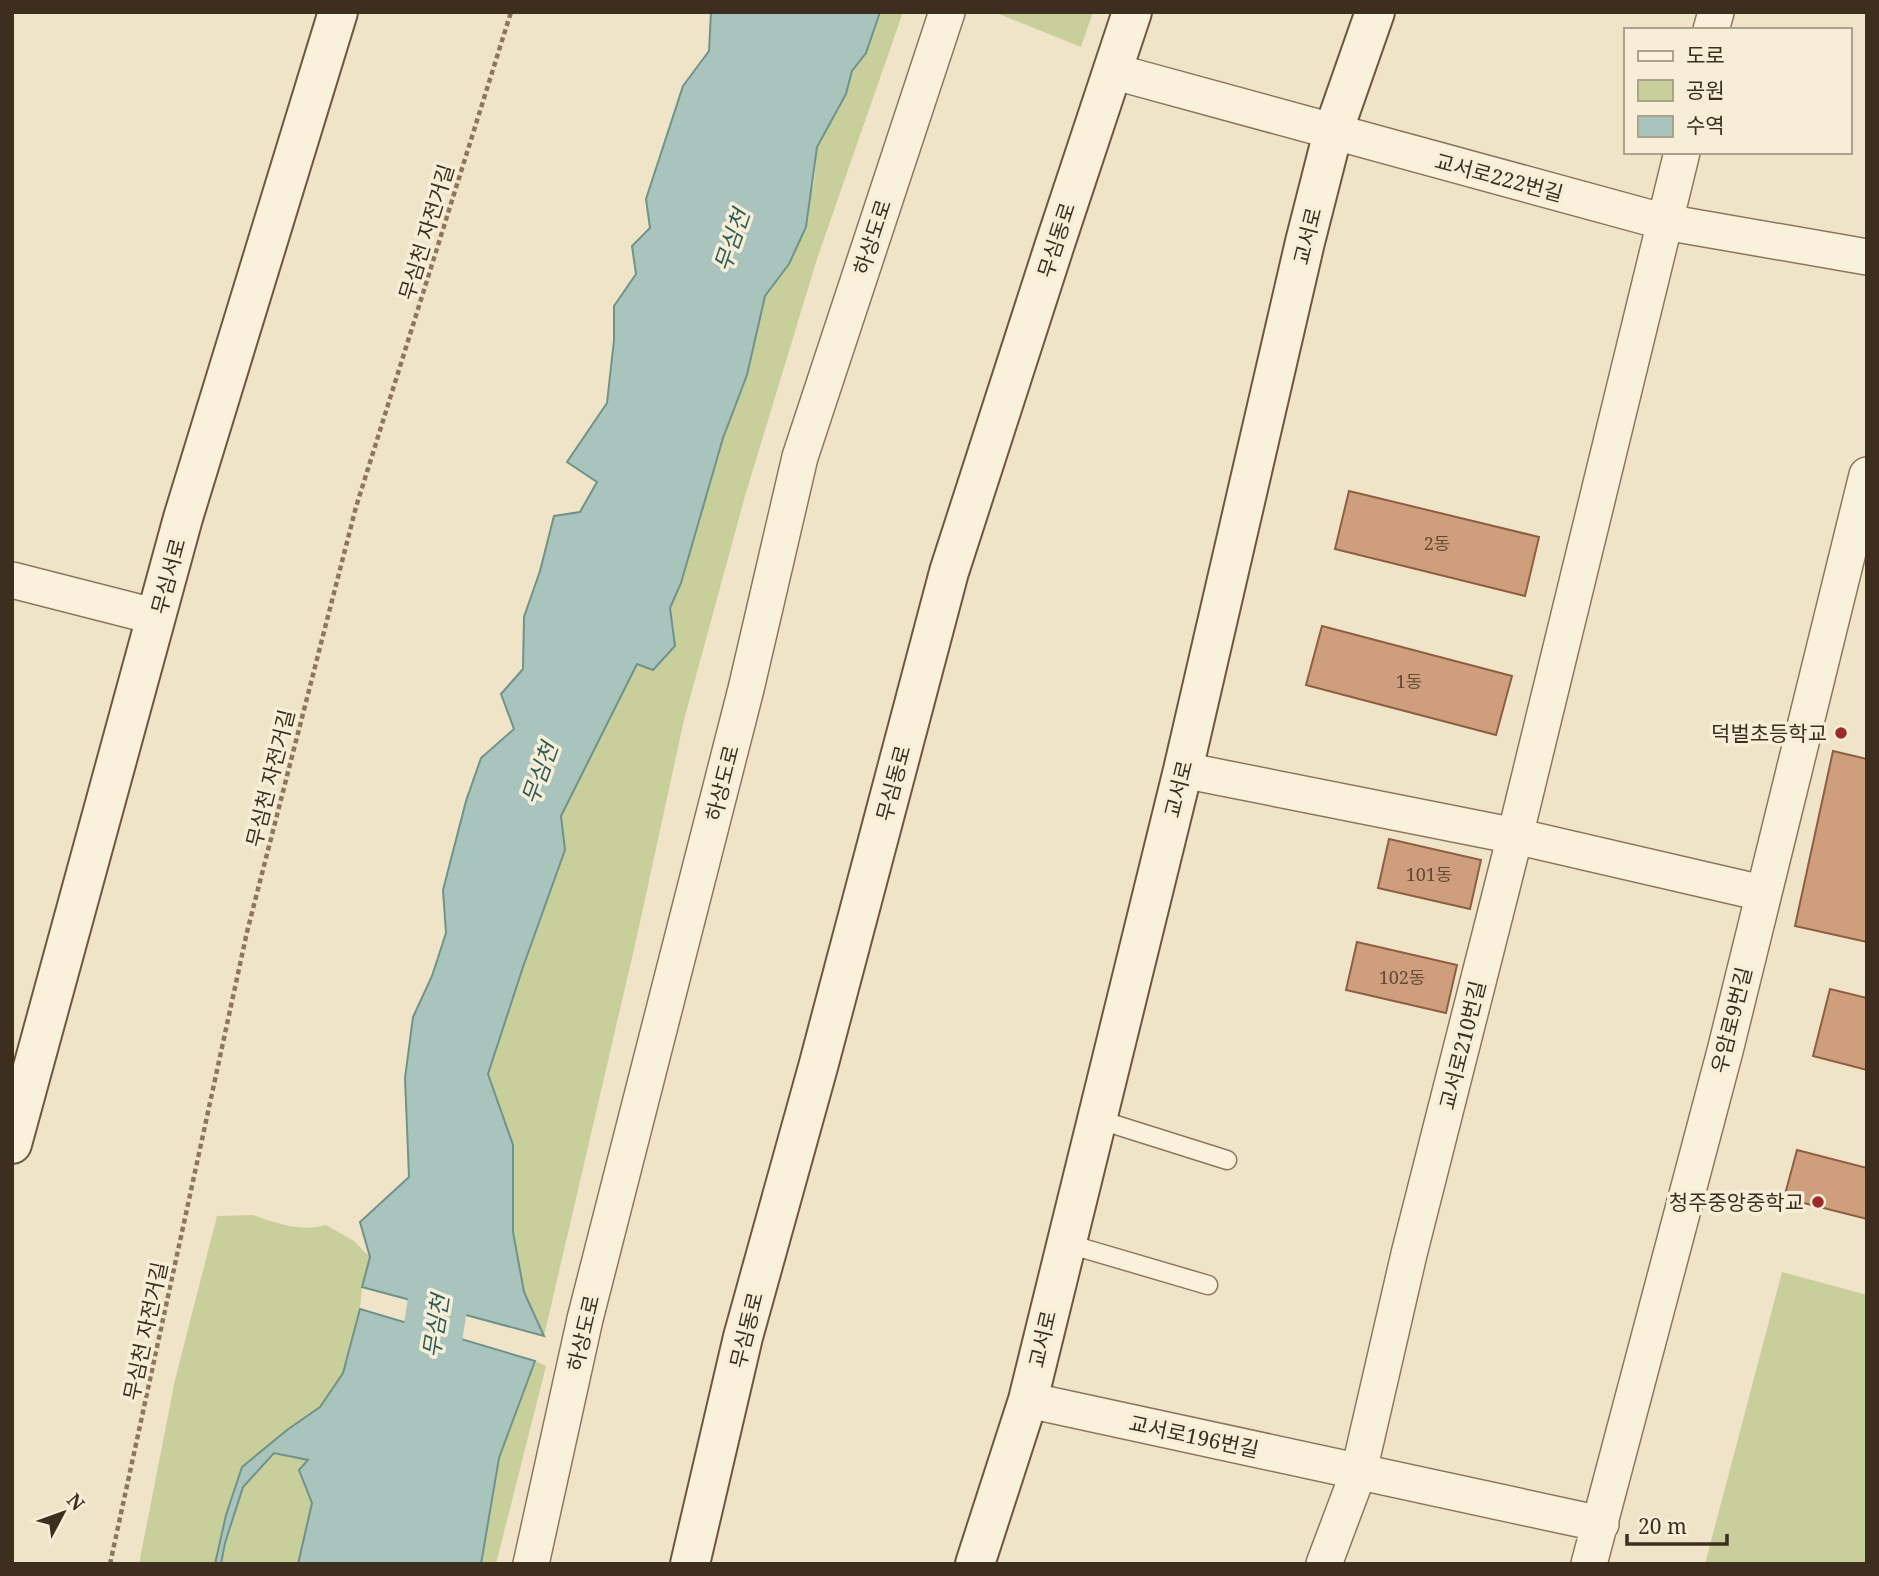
<svg xmlns="http://www.w3.org/2000/svg" width="1879" height="1576" font-family="'Noto Serif','Noto Sans KR',serif">
  <rect width="100%" height="100%" fill="#f0e4c8"/>
  <path fill="#c9cf9b" d="M 880,12 L 903,12 L 817,259 L 745,496 L 684,720 L 635,945 L 544,1336 L 524,1292 L 513,1232 L 513,1145 L 488,1074 L 523,967 L 565,851 L 561,816 L 637,663 L 675,646 L 670,608 L 681,582 L 723,438 L 747,375 L 765,296 L 789,264 L 814,183 L 817,147 L 846,94 L 852,71 L 866,52 Z
    M 994,12 L 1093,12 L 1081,47 Z
    M 253,1215 C 278,1224 300,1232 326,1225 L 354,1241 L 370,1257 L 362,1287 L 360,1309 L 343,1373 L 320,1407 L 287,1430 L 242,1467 L 226,1515 L 215,1564 L 139,1564 L 175,1380 L 217,1216 Z
    M 1782,1272 L 1867,1295 L 1867,1564 L 1705,1564 Z
    M 535,1361 L 546,1366 L 496,1564 L 481,1564 L 499,1458 Z
    M 274,1453 L 308,1460 L 299,1470 L 312,1503 L 298,1564 L 221,1564 L 225,1543 L 243,1487 Z"/>
  <path fill="#a9c4bc" stroke="#6f938a" stroke-width="2" d="M 711,12 L 880,12 L 866,53 L 852,71 L 846,94 L 817,147 L 806,227 L 789,264 L 765,296 L 747,375 L 723,438 L 681,583 L 670,608 L 675,646 L 653,670 L 637,664 L 561,816 L 565,850 L 523,967 L 488,1074 L 513,1145 L 513,1232 L 524,1292 L 544,1336 L 362,1287 L 370,1257 L 360,1222 L 409,1177 L 405,1078 L 413,1017 L 432,976 L 446,933 L 443,890 L 466,801 L 481,758 L 514,729 L 501,694 L 523,669 L 524,617 L 540,571 L 554,516 L 580,512 L 597,482 L 567,462 L 607,403 L 614,340 L 614,306 L 636,274 L 632,246 L 650,228 L 646,199 L 683,86 L 709,51 Z
    M 360,1309 L 535,1361 L 499,1458 L 481,1564 L 298,1564 L 312,1503 L 299,1470 L 308,1460 L 274,1453 L 243,1487 L 225,1543 L 221,1564 L 215,1564 L 226,1515 L 242,1467 L 287,1430 L 320,1407 L 343,1373 Z"/>
  <g fill="none" stroke-linecap="round" stroke-linejoin="round">
    <path stroke="#a9c4bc" stroke-width="60" d="M 399,1564 L 449,1225"/>
  </g>
  <path fill="#cf9f7d" stroke="#8d5f41" stroke-width="2" d="M 1349,491 L 1539,537 L 1525,596 L 1335,549 Z
    M 1322,626 L 1512,676 L 1496,735 L 1306,685 Z
    M 1833,751 L 1867,759 L 1867,942 L 1795,926 Z
    M 1389,839 L 1481,860 L 1470,909 L 1378,888 Z
    M 1357,942 L 1457,965 L 1446,1013 L 1346,990 Z
    M 1830,989 L 1867,998 L 1867,1070 L 1813,1056 Z
    M 1797,1150 L 1867,1168 L 1867,1219 L 1784,1198 Z"/>
  <g fill="none" stroke-linecap="round" stroke-linejoin="round">
    <g stroke="#8d765c" stroke-width="21">
      <path id="lane" d="M 1097,1119 L 1227,1160
        M 1065,1243 L 1208,1285"/>
    </g>
    <g stroke="#8d765c" stroke-width="38">
      <path id="street" d="M 1711,30 L 1716,12
        M 1112,71 L 1665,222 L 1867,257
        M 12,580 L 157,617
        M 1183,770 L 1515,836 L 1762,893
        M 1028,1400 L 1601,1524
        M 531,1564 L 585,1319 L 746,689 L 800,457 L 947,12
        M 1324,1564 L 1359,1471 L 1409,1254 L 1515,836 L 1682,152
        M 1589,1564 L 1725,1051 L 1867,475"/>
    </g>
    <g stroke="#6f573f" stroke-width="42">
      <path id="secondary" d="M 12,1144 L 183,518 L 338,12
        M 690,1564 L 743,1337 L 818,1067 L 949,572 L 1054,247 L 1132,12
        M 975,1564 L 1028,1400 L 1183,770 L 1305,242 L 1333,132 L 1375,12"/>
    </g>
    <path stroke="#8d765c" stroke-width="4.5" stroke-dasharray="5 3.5" stroke-linecap="butt" d="M 110,1564 L 247,932 L 356,507 L 511,12"/>
    <use href="#lane" stroke="#faf1dc" stroke-width="18"/>
    <use href="#street" stroke="#faf1dc" stroke-width="35"/>
    <use href="#secondary" stroke="#faf1dc" stroke-width="38"/>
  </g>
  <g fill="#9e2a2b" stroke="#f7eed8" stroke-width="2.5">
    <circle cx="1841" cy="733" r="7"/>
    <circle cx="1818" cy="1202" r="7"/>
  </g>
  <g text-anchor="middle" dominant-baseline="central" stroke-width="7" stroke-linejoin="round" paint-order="stroke">
    <g font-size="18" fill="#624a37">
      <text x="1437" y="543">2동</text>
      <text x="1409" y="681">1동</text>
      <text x="1429" y="874">101동</text>
      <text x="1402" y="977">102동</text>
    </g>
    <g font-size="21" fill="#3d2e20" stroke="#f7eed8">
      <text transform="translate(1499 177) rotate(15)">교서로222번길</text>
      <text transform="translate(426 232) rotate(-73)">무심천 자전거길</text>
      <text transform="translate(1307 236) rotate(-76)">교서로</text>
      <text transform="translate(872 237) rotate(-72)">하상도로</text>
      <text transform="translate(1056 240) rotate(-72)">무심동로</text>
      <text transform="translate(168 576) rotate(-75)">무심서로</text>
      <text transform="translate(270 778) rotate(-76)">무심천 자전거길</text>
      <text transform="translate(722 783) rotate(-76)">하상도로</text>
      <text transform="translate(893 783) rotate(-75)">무심동로</text>
      <text transform="translate(1178 789) rotate(-76)">교서로</text>
      <text transform="translate(1731 1020) rotate(-76)">우암로9번길</text>
      <text transform="translate(1462 1045) rotate(-76)">교서로210번길</text>
      <text transform="translate(746 1330) rotate(-76)">무심동로</text>
      <text transform="translate(145 1331) rotate(-78)">무심천 자전거길</text>
      <text transform="translate(583 1333) rotate(-77)">하상도로</text>
      <text transform="translate(1042 1339) rotate(-77)">교서로</text>
      <text transform="translate(1194 1436) rotate(12)">교서로196번길</text>
    </g>
    <g font-size="21" fill="#3d2e20" stroke="#f7eed8" text-anchor="end">
      <text x="1827" y="733">덕벌초등학교</text>
      <text x="1804" y="1202">청주중앙중학교</text>
    </g>
    <g font-size="23" font-style="italic" fill="#2f5d5a" stroke="#f7eed8">
      <text transform="translate(731 240) rotate(-71)">무심천</text>
      <text transform="translate(539 773) rotate(-70)">무심천</text>
      <text transform="translate(435 1326) rotate(-81)">무심천</text>
    </g>
  </g>
  <rect width="1879" height="1576" fill="none" stroke="#3d2e20" stroke-width="28"/>
  <rect x="1624" y="28" width="228" height="126" fill="#f7eed8" stroke="#ada18e" stroke-width="2"/>
  <rect x="1638" y="51" width="35" height="10" fill="#faf1dc" stroke="#ada18e" stroke-width="2"/>
  <text x="1686" y="63" font-size="21" fill="#3d2e20">도로</text>
  <rect x="1638" y="80" width="35" height="21" fill="#c9cf9b" stroke="#ada18e" stroke-width="2"/>
  <text x="1686" y="98" font-size="21" fill="#3d2e20">공원</text>
  <rect x="1638" y="116" width="35" height="21" fill="#a9c4bc" stroke="#ada18e" stroke-width="2"/>
  <text x="1686" y="133" font-size="21" fill="#3d2e20">수역</text>
  <g transform="translate(63 1513) rotate(49)" stroke="#f7eed8" stroke-width="5" paint-order="stroke">
  <path d="M0-5L12 26L0 18L-12 26Z" fill="#3d2e20"/>
  <text y="-10" font-size="19" font-weight="bold" text-anchor="middle" fill="#3d2e20">N</text>
  </g>
  <path d="M1627 1534v10h100v-10" fill="none" stroke="#3d2e20" stroke-width="3.5"/>
  <text x="1638" y="1534" font-size="21" fill="#3d2e20" stroke="#f7eed8" stroke-width="5" paint-order="stroke">20 m</text>
</svg>
